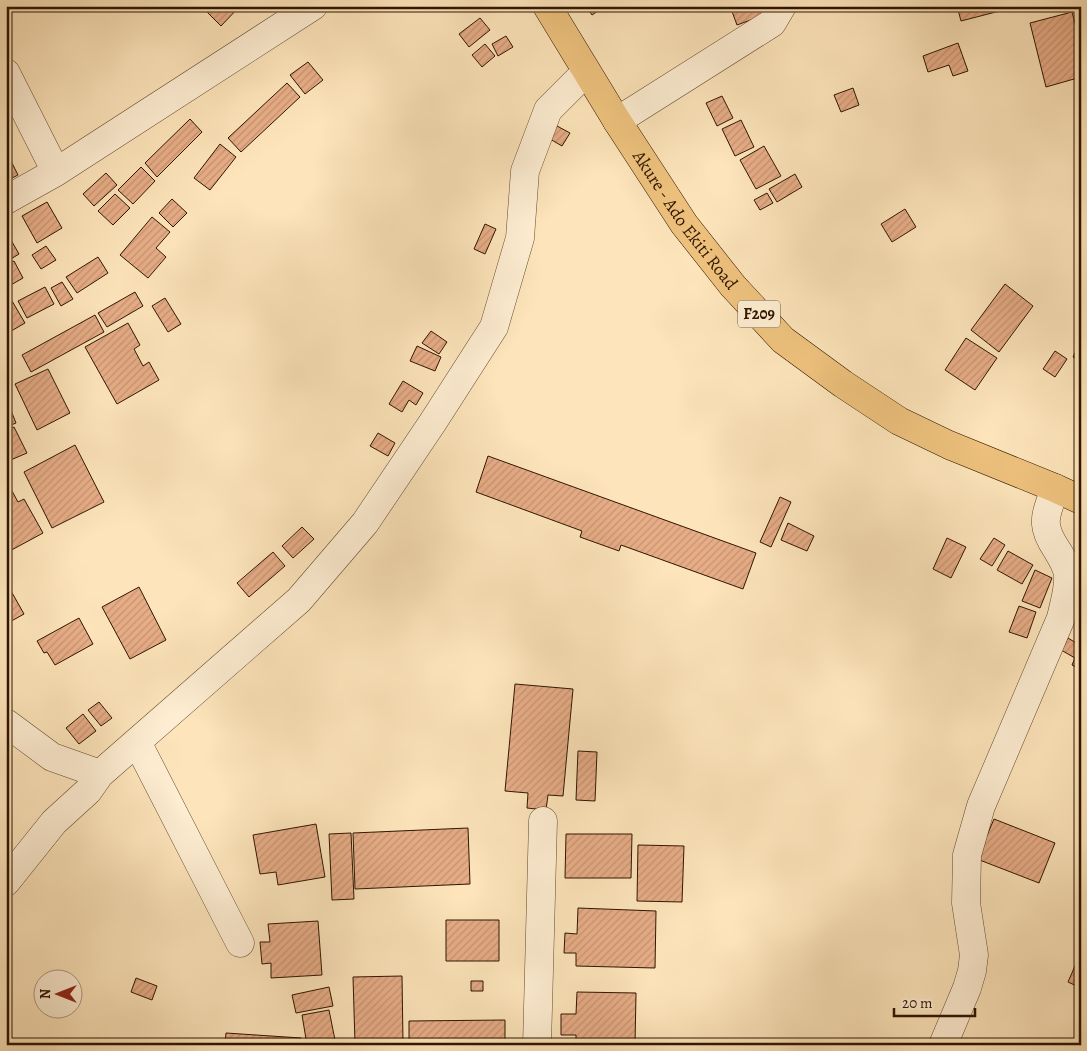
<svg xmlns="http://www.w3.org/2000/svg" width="1087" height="1051" font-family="Alegreya,serif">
  <defs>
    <pattern id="building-hatch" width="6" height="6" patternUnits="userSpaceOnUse" patternTransform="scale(1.25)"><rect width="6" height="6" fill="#e7ad87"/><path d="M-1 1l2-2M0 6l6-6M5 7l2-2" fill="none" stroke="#c69473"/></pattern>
  </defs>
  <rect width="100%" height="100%" fill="#fde4ba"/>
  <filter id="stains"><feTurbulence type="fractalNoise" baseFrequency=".004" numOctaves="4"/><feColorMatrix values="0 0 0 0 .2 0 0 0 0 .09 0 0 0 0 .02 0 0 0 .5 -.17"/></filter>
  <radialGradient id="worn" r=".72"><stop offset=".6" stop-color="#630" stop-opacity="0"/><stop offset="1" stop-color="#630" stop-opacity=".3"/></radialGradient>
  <path fill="url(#building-hatch)" stroke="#2f1500" d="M 201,6 L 240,6 L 221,26 Z
    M 586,6 L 605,6 L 592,15 Z
    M 730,6 L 777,6 L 778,10 L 737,25 Z
    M 957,6 L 1019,6 L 961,21 Z
    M 1072,12 L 1081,46 L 1081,77 L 1046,87 L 1030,23 Z
    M 480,18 L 490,30 L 469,47 L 459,34 Z
    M 506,36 L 513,47 L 498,56 L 492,44 Z
    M 958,43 L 968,71 L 953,76 L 949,65 L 928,72 L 923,56 Z
    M 485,44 L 495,56 L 482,67 L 472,55 Z
    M 308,62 L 323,80 L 305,94 L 290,75 Z
    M 287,83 L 300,97 L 241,152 L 228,138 Z
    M 853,88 L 859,105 L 841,112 L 834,95 Z
    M 722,96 L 733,118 L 717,126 L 706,103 Z
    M 190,119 L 202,132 L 157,177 L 145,163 Z
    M 741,120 L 754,147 L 735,156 L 722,129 Z
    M 557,126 L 570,133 L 562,146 L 550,139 Z
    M 220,144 L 236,157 L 210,190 L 194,178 Z
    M 764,146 L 781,176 L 756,189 L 740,160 Z
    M 6,151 L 18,175 L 6,181 Z
    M 141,167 L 155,181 L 133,204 L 118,190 Z
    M 106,173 L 117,185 L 94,206 L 83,194 Z
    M 795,174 L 802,187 L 777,202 L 769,189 Z
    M 767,193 L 773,203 L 760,210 L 754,200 Z
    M 115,194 L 130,208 L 113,225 L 98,211 Z
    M 172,199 L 187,213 L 173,227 L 159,213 Z
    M 47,202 L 62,228 L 37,243 L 22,216 Z
    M 905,209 L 916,227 L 892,242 L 881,224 Z
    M 152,217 L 170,232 L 156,248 L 166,257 L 148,278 L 120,255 Z
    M 485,224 L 496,229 L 485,254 L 474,249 Z
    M 7,233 L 19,254 L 6,262 L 6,234 Z
    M 46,246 L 56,260 L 41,269 L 32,255 Z
    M 98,257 L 108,273 L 77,293 L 66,277 Z
    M 14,261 L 23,278 L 9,286 L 6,282 L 6,265 Z
    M 62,282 L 73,299 L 61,306 L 51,288 Z
    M 1005,284 L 1033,306 L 999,352 L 971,330 Z
    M 45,287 L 54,304 L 27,318 L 18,301 Z
    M 135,292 L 143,306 L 107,327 L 98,313 Z
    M 165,298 L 181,324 L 168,332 L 152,306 Z
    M 12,301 L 25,323 L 6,334 L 6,304 Z
    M 95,315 L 104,332 L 31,372 L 22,355 Z
    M 128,323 L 140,345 L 134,349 L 143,366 L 149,362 L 159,380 L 117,404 L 85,347 Z
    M 431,331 L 447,342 L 439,354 L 422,343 Z
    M 966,338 L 997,358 L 975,390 L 945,370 Z
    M 1081,341 L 1081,373 L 1076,370 L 1080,361 L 1073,357 Z
    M 417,346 L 441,357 L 435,371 L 410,361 Z
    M 1055,351 L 1067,359 L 1055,377 L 1043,369 Z
    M 48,369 L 70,413 L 37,430 L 15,384 Z
    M 403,381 L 423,393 L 416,405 L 409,400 L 402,412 L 389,404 Z
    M 6,398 L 16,423 L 6,427 Z
    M 14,427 L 27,453 L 6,462 L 6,431 Z
    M 378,433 L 395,443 L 388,456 L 370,446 Z
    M 75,445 L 104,502 L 52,528 L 24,472 Z
    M 488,456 L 756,553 L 743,589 L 621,545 L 619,551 L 580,537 L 582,531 L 476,492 Z
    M 6,480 L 18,502 L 24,499 L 43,533 L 6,553 Z
    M 780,497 L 791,502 L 771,547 L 760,542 Z
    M 788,523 L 814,536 L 807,551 L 781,540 Z
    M 302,527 L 314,539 L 293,558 L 282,546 Z
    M 947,538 L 966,547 L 951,578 L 933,569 Z
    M 994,538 L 1005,545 L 992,566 L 980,559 Z
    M 1008,551 L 1033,565 L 1022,584 L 997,570 Z
    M 273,552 L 285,566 L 249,597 L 237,583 Z
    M 1035,570 L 1052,578 L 1040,608 L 1022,601 Z
    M 6,582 L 24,614 L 6,624 Z
    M 139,587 L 166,640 L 130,659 L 102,607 Z
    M 1019,606 L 1036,612 L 1027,638 L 1009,632 Z
    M 79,618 L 93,644 L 55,665 L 47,652 L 44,653 L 37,641 Z
    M 1068,638 L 1081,646 L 1081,670 L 1072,665 L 1075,658 L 1061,650 Z
    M 515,684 L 573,689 L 563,796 L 548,795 L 546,810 L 527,808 L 528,793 L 505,791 Z
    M 99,702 L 112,718 L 101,726 L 88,710 Z
    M 83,714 L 96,731 L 79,744 L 66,728 Z
    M 578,751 L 597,752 L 595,801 L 576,800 Z
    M 994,819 L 1055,843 L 1039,883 L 977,859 Z
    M 316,824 L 325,877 L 278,885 L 276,872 L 260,874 L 253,835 Z
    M 468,828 L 470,884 L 355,889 L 353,833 Z
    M 351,833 L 354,899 L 332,900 L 329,834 Z
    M 566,834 L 632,834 L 631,878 L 565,878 Z
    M 638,845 L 684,846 L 682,902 L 637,901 Z
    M 578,908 L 656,911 L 655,968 L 576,966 L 576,953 L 564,953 L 565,933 L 577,934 Z
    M 446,920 L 499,920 L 499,961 L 446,961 Z
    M 318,921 L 322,975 L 271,978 L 271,963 L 262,964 L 260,942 L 270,942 L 268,924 Z
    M 1081,952 L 1081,988 L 1068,982 Z
    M 402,976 L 403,1042 L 355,1043 L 353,977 Z
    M 136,978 L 157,986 L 152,1000 L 131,992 Z
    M 471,981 L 483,981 L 483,991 L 471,991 Z
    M 329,987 L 333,1006 L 296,1013 L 292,995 Z
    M 577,992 L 636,993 L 635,1045 L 576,1044 L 576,1035 L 561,1035 L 561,1014 L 576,1014 Z
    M 329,1010 L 336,1045 L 307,1045 L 302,1015 Z
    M 505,1020 L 505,1042 L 483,1042 L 483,1045 L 409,1045 L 409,1021 Z
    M 226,1033 L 301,1038 L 301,1045 L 225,1045 Z"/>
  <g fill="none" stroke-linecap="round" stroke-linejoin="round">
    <g stroke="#62492e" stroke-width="29">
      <path id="minor" d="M 6,73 L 56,172
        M 617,121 L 772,23 L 782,6
        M 6,200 L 56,172 L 313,6
        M 6,723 L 52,757 L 100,774
        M 137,742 L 240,943
        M 6,882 L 54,822 L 88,791 L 100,774 L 299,600 L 365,523 L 433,422 L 494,327 L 520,238 L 525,171 L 548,110 L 586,72
        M 537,1045 L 543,821
        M 943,1045 L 967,988 L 972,971 L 974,955 L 966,903 L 967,855 L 981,806 L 1061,618 C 1064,604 1069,589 1068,575 C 1067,566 1062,558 1057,550 C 1039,523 1046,516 1055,488"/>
    </g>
    <g stroke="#2f1500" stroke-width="29">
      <g id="major">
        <path id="s1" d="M 547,6 L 617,121 L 684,224 L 733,286 L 783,340 L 843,384 L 899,421 L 949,445 L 1055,488 L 1081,500"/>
      </g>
    </g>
    <use href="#minor" stroke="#feedd2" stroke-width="28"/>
    <use href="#major" stroke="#eec27d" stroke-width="28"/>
  </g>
  <g text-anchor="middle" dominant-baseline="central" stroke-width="4" stroke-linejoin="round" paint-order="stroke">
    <rect fill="#feedd2" stroke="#6d563f" stroke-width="1" x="738" y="300.5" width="42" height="27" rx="4"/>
    <g font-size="16" font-weight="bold" fill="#2f1500">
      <text x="759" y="314">F209</text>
    </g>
    <g font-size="18" fill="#2f1500" stroke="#feedd2">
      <text stroke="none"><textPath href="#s1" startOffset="255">Akure - Ado Ekiti Road</textPath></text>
    </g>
  </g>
  <rect width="1087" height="1051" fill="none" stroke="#fde4ba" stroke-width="25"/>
  <rect x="8" y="8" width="1072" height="1036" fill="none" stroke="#2f1500" stroke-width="2.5"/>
  <rect x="12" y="12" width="1062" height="1026" fill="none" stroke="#2f1500"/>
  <g transform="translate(58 994) rotate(270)"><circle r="24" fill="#feedd2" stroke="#ab977e"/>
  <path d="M0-4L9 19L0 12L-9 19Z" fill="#8f2418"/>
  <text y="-8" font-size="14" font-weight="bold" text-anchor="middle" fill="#2f1500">N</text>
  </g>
  <path d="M894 1008v8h81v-8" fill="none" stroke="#2f1500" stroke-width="2.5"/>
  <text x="902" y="1008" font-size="15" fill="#2f1500" stroke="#feedd2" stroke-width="4" paint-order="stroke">20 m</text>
  <rect width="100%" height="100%" filter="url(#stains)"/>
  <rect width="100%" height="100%" fill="url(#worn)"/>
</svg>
